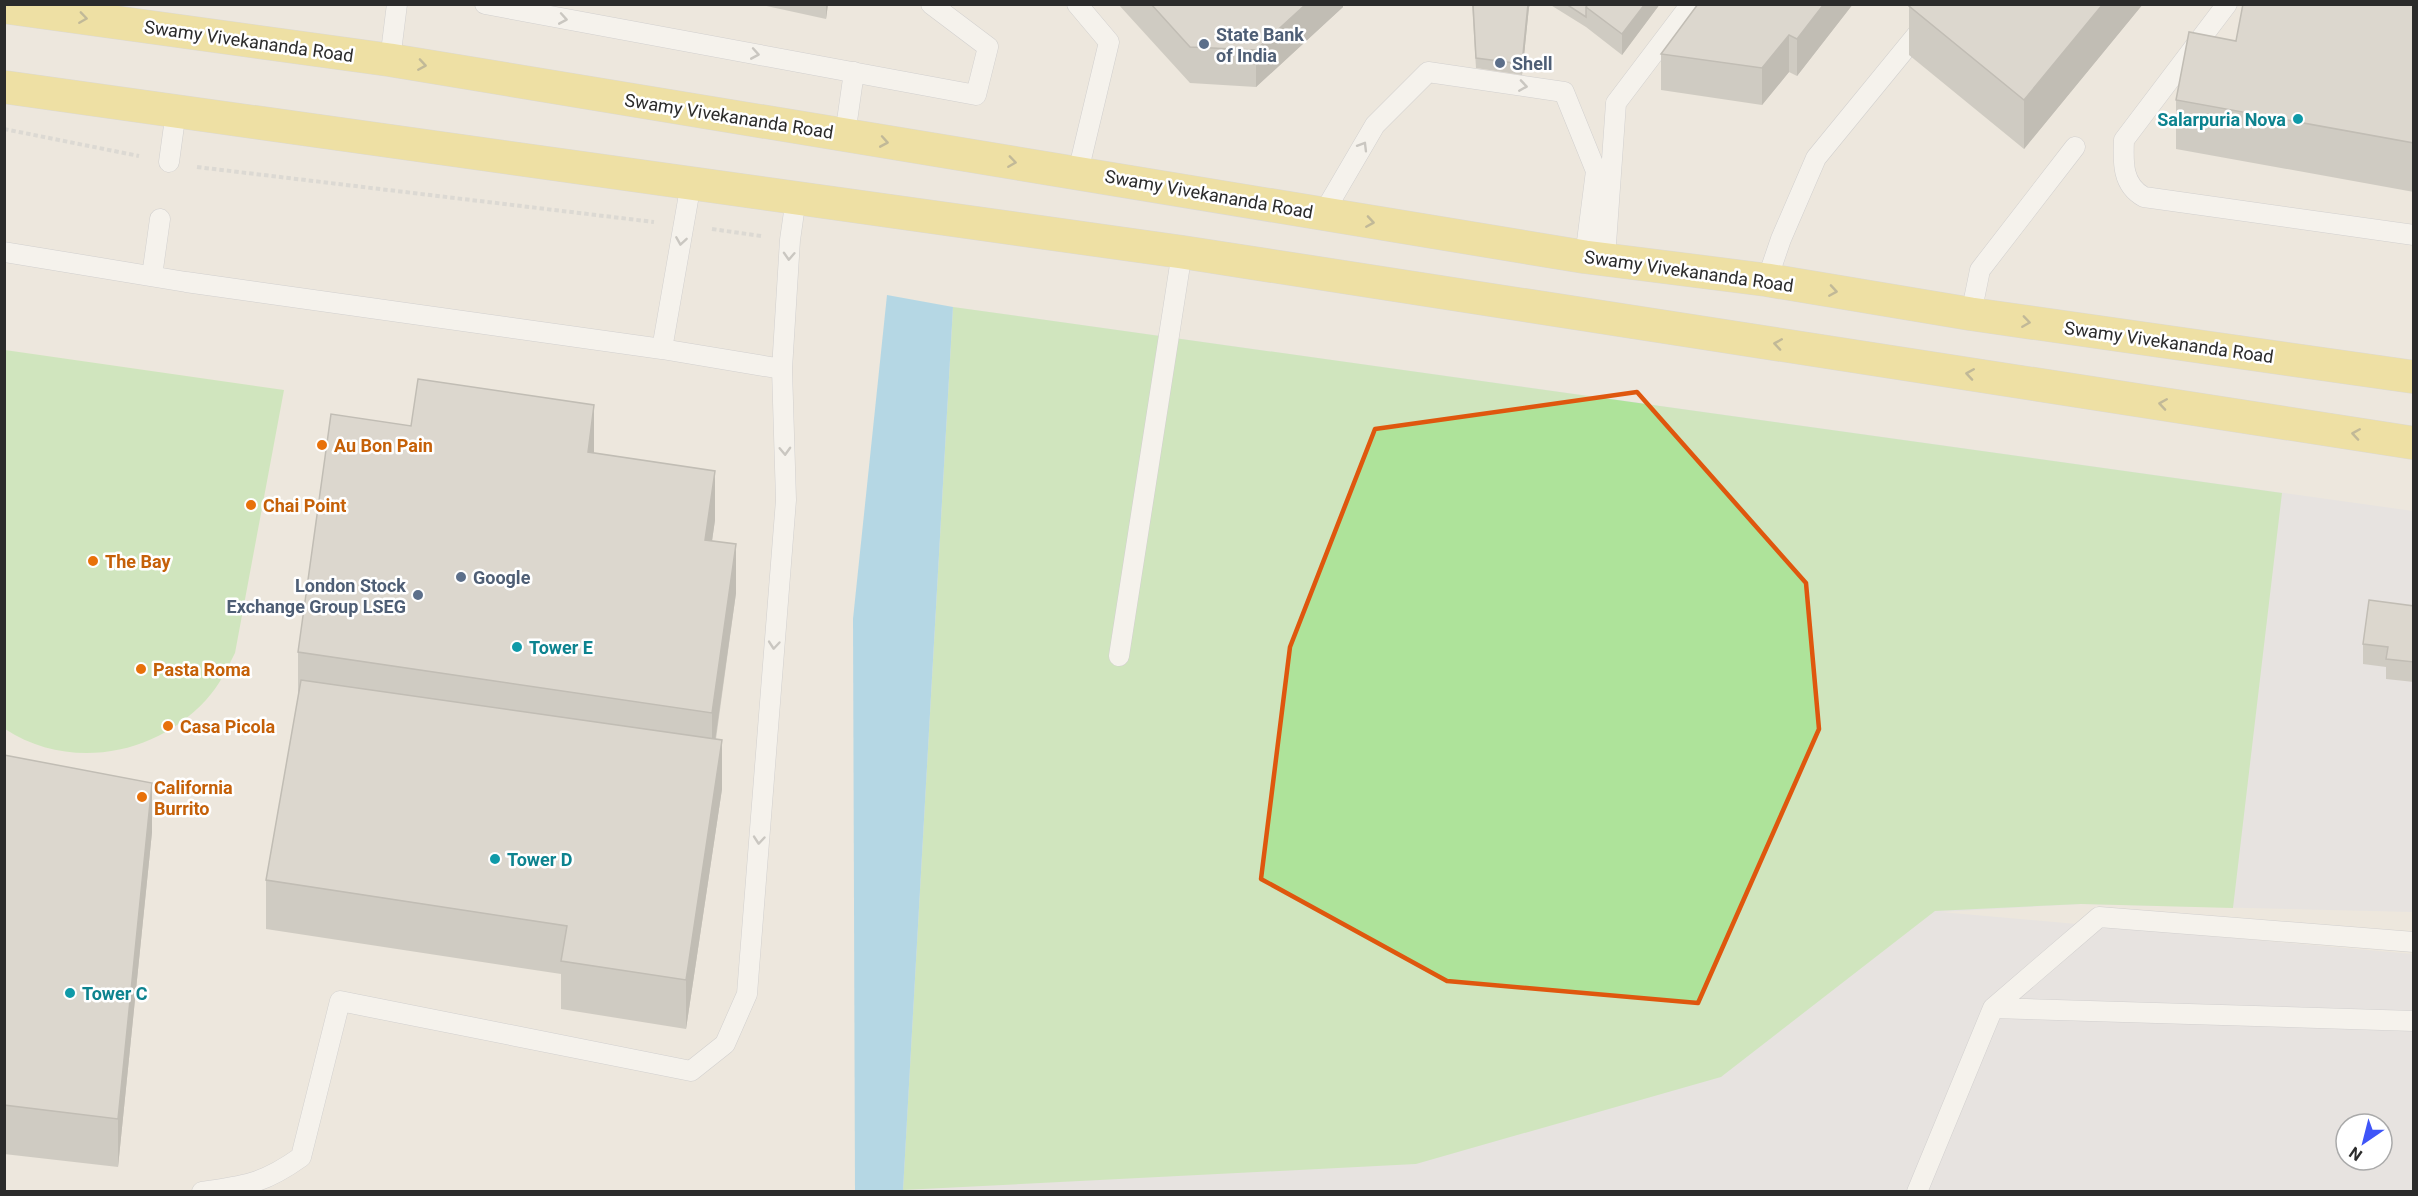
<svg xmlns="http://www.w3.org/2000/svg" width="2418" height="1196" font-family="Roboto,sans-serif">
  <rect width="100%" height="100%" fill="#ede7dd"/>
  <path fill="#e0dee5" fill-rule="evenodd" d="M 953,307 L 2413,511 L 2413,912 L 2081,904 L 1941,912 L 2413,954 L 2413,1191 L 903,1192 ZM 2346,1124 L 2382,1124 L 2382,1160 L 2346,1160 Z"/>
  <path fill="#aee39a" d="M 953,307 L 2282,493 L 2233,908 L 2081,904 L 1935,911 L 1721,1077 L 1416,1164 L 903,1190 Z
    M 5,350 L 284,390 L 235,653 C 227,669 219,686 206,700 C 155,756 69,771 5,729 Z"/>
  <path fill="#71c4ee" d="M 887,295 L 953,307 L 903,1191 L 855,1192 L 853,619 Z"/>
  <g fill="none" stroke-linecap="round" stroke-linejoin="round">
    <g stroke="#b1b3be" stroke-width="21">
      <path id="lane" d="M 485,4 L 976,95 L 988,47 L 931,4
        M 1077,4 L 1109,42 L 1078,172
        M 2227,4 L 2124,140 C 2123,162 2122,185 2144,197 L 2414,235
        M 390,60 L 397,4
        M 845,135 L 854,72
        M 169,162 L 176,111
        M 1323,214 L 1375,125 L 1428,72 L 1564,92 L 1596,171 L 1585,257
        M 4,252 L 186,282 L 662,349 L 782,369
        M 1605,258 L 1616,103 L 1691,4
        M 152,276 L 160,219
        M 1767,280 L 1781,239 L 1816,158 L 1942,4
        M 1971,314 L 1980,270 L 2075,147
        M 662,349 L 691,183
        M 1119,656 L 1182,252
        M 1993,1008 L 2414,1021
        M 202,1192 C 247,1185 263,1184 301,1157 L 340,1001 L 691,1071 L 725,1044 L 747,994 L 786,500 L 782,369 L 790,240 L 796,198
        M 1917,1192 L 1993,1008 L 2099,917 L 2414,942"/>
    </g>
    <g stroke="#c8c8c8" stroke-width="34">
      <path id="primary" d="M 4,7 L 390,60 L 1585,257 L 1767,280 L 1971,314 L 2414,377
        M 4,87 L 1182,252 L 2414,443"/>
    </g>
    <path stroke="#c8c8c8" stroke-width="4" stroke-dasharray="4.5 3" stroke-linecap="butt" d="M 4,129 L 139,156
      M 197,167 L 654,222
      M 712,229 L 761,236"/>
    <use href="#lane" stroke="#fff" stroke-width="20"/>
    <use href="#primary" stroke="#efd75f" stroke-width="33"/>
  </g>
  <path fill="#aca9a3" d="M 757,4 L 828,4 L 826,19 Z
    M 1118,4 L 1343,4 L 1343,7 L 1256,87 L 1190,83 Z
    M 1472,4 L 1531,4 L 1529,7 L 1522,75 L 1476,68 Z
    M 1549,4 L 1660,4 L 1622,55 L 1586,27 Z
    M 1698,4 L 1853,4 L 1797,76 L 1789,72 L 1762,105 L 1661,90 L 1661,54 Z
    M 1910,4 L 2143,4 L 2024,149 L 1909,55 L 1909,6 Z
    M 2414,4 L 2414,192 L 2176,149 L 2176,100 L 2236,41 Z
    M 594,453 L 715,520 L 712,541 L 736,593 L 716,739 L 722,789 L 686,1029 L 561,1009 L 561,974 L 266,929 L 266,880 L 298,698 L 298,652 Z
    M 2414,606 L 2414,682 L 2386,679 L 2386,667 L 2363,664 L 2363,644 Z
    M 4,755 L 152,832 L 118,1167 L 4,1154 Z"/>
  <path fill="#8c8984" d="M 826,4 L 828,4 L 826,19 Z
    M 1306,4 L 1343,4 L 1343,7 L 1256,87 L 1256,50 Z
    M 1528,4 L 1531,4 L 1529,7 L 1522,75 L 1522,64 Z
    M 1645,4 L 1660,4 L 1622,55 L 1622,34 Z
    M 1824,4 L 1853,4 L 1797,76 L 1797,39 Z
    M 2103,4 L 2143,4 L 2024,149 L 2024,100 Z
    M 1789,35 L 1789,72 L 1762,105 L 1762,68 Z
    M 594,405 L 594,454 L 588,452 Z
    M 715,471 L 715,520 L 705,589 L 705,540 Z
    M 736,544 L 736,593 L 712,762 L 712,713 Z
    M 722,740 L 722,789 L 686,1029 L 686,980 Z
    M 152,783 L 152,832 L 118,1167 L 118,1119 Z"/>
  <path fill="#c8c4bd" stroke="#8c8984" stroke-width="1.5" d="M 1151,4 L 1306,4 L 1256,50 L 1190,47 Z
    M 1473,4 L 1528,4 L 1522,64 L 1476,58 Z
    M 1566,4 L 1588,4 L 1586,7 L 1586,17 Z
    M 1588,4 L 1645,4 L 1622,34 L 1586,7 Z
    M 1698,4 L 1824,4 L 1797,39 L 1789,35 L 1762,68 L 1661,54 Z
    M 1910,4 L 2103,4 L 2024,100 L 1909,6 Z
    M 2243,4 L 2414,4 L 2414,143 L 2176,100 L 2189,32 L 2236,41 Z
    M 418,379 L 594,405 L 588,452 L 715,471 L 705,540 L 736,544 L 712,713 L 298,652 L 331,414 L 411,426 Z
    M 2369,600 L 2414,606 L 2414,662 L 2386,659 L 2388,647 L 2363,644 Z
    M 301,680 L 722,740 L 686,980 L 561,961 L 567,926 L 266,880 Z
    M 4,755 L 152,783 L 118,1119 L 4,1105 Z"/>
  <defs><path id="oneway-chevron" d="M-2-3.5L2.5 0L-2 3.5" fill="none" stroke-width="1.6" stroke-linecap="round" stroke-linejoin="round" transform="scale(1.5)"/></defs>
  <g stroke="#8d8145">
    <use href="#oneway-chevron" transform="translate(83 18) rotate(8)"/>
    <use href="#oneway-chevron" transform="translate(422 65) rotate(9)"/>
    <use href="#oneway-chevron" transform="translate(884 142) rotate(10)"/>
    <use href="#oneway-chevron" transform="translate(1012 162) rotate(8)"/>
    <use href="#oneway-chevron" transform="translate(1370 222) rotate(9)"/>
    <use href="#oneway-chevron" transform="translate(1833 291) rotate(9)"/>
    <use href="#oneway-chevron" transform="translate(2026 322) rotate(8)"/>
    <use href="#oneway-chevron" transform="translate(1778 344) rotate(-171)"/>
    <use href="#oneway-chevron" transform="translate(1970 374) rotate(-171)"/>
    <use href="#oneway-chevron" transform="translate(2163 404) rotate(-171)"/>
    <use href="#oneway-chevron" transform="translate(2356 434) rotate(-171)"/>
  </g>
  <g stroke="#a0a0a0">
    <use href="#oneway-chevron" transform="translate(563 19) rotate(10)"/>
    <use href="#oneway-chevron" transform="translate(755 54) rotate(10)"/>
    <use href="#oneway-chevron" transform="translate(1523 86) rotate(9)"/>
    <use href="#oneway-chevron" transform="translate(1363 146) rotate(-59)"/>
    <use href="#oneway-chevron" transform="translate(681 241) rotate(99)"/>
    <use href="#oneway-chevron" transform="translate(789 256) rotate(93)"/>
    <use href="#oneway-chevron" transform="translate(785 451) rotate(88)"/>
    <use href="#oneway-chevron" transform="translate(774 645) rotate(95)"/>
    <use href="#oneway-chevron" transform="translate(759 840) rotate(95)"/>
  </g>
  <path d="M0 0H2418V1196H0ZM 1637,392 L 1806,583 L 1819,729 L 1698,1003 L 1447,981 L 1261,879 L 1290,647 L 1375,429 Z" fill="#ede7dd" fill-opacity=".55" fill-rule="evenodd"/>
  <path fill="none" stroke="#df570e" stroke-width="4.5" stroke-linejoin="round" d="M 1637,392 L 1806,583 L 1819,729 L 1698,1003 L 1447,981 L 1261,879 L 1290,647 L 1375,429 Z"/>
  <g fill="#5c6f8a" stroke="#fff" stroke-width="2">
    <circle cx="1204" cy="44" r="6"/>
    <circle cx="1500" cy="63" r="6"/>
    <circle cx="461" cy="577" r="6"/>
    <circle cx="418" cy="595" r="6"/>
  </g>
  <g fill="#0f9aa8" stroke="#fff" stroke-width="2">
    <circle cx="2298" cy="119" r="6"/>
    <circle cx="517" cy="647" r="6"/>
    <circle cx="495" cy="859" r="6"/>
    <circle cx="70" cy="993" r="6"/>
  </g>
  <g fill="#e8710a" stroke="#fff" stroke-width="2">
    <circle cx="322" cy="445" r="6"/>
    <circle cx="251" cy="505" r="6"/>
    <circle cx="93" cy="561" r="6"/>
    <circle cx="141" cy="669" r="6"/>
    <circle cx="168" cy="726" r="6"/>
    <circle cx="142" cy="797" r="6"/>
  </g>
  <g text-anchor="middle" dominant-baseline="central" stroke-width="5" stroke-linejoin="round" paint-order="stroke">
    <g font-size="18" font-weight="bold" fill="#4e5e75" stroke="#fff" text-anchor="start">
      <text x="1216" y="34">State Bank<tspan x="1216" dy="21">of India</tspan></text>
      <text x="1512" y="63">Shell</text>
      <text x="473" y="577">Google</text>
      <text x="406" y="585" text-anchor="end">London Stock<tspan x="406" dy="21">Exchange Group LSEG</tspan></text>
    </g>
    <g font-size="18" fill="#2b2b2b" stroke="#fff">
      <text transform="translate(249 41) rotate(8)">Swamy Vivekananda Road</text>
      <text transform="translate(729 116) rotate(9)">Swamy Vivekananda Road</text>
      <text transform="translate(1209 194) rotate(10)">Swamy Vivekananda Road</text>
      <text transform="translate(1689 271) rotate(8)">Swamy Vivekananda Road</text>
      <text transform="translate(2169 342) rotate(8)">Swamy Vivekananda Road</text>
    </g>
    <g font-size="18" font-weight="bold" fill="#0d838f" stroke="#fff" text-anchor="start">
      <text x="2286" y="119" text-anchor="end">Salarpuria Nova</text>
      <text x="529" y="647">Tower E</text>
      <text x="507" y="859">Tower D</text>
      <text x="82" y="993">Tower C</text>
    </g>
    <g font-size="18" font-weight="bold" fill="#c56008" stroke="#fff" text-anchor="start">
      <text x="334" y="445">Au Bon Pain</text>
      <text x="263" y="505">Chai Point</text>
      <text x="105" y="561">The Bay</text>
      <text x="153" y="669">Pasta Roma</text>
      <text x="180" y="726">Casa Picola</text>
      <text x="154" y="787">California<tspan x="154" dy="21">Burrito</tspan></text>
    </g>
  </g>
  <rect width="2418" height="1196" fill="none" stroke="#2b2b2b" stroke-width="12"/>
  <g transform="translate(2364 1142) rotate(215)"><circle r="28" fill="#ffffff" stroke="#aaaaaa" stroke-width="1.5"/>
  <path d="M0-4.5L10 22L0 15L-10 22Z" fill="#3f55f8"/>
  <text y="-9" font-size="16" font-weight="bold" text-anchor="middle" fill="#2b2b2b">N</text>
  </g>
</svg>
